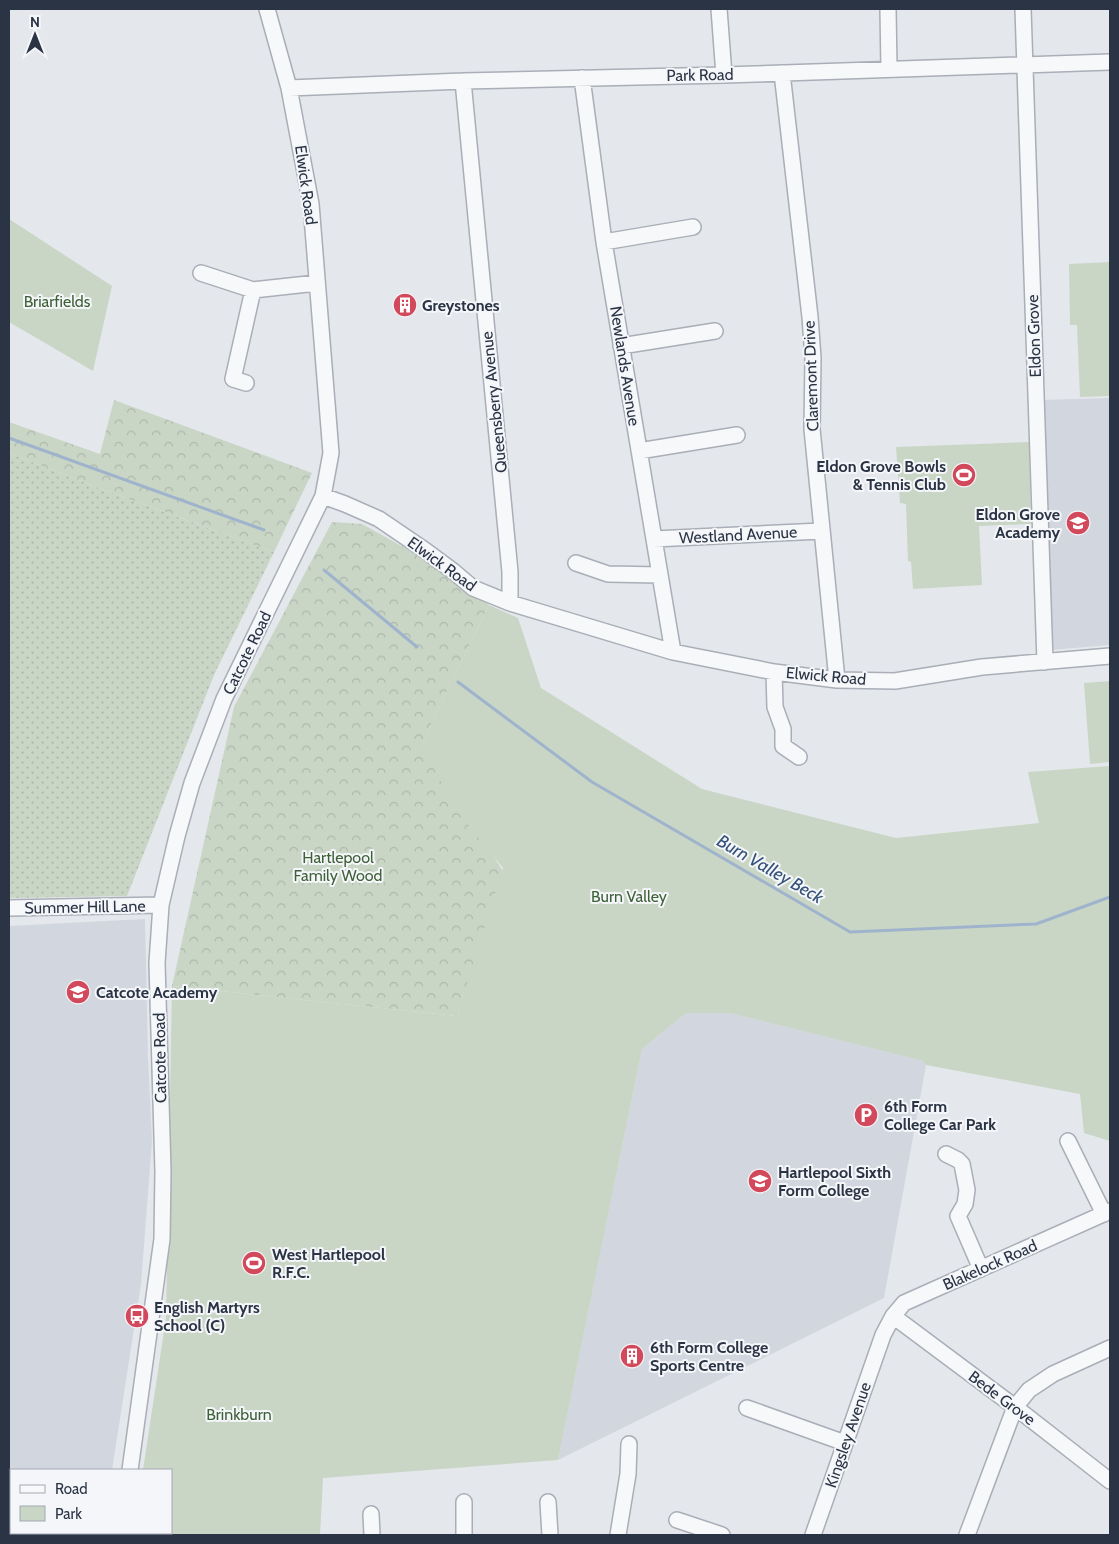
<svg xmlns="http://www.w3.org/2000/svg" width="1119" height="1544" font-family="Cabin,sans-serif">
  <defs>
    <pattern id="grass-dots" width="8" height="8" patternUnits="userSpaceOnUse" patternTransform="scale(1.25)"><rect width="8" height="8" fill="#c9d6c5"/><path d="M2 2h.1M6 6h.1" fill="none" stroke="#adb8ab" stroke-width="1.8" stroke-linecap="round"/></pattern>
    <pattern id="forest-crowns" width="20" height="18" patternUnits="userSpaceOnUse" patternTransform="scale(1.25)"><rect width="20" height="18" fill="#c9d6c5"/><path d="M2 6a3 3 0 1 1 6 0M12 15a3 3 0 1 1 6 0" fill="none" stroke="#adb8ab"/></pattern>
  </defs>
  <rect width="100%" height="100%" fill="#e4e7ec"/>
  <path fill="#d2d6de" d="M 1110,398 L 1110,645 L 1051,650 L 1042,400 Z
    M 145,919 L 148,1058 L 152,1141 L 141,1284 L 112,1470 L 11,1470 L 11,1533 L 102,1533 L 101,1535 L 9,1535 L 9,926 Z
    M 686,1013 L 730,1013 L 923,1061 L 926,1065 L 884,1298 L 558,1460 L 642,1049 Z"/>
  <path fill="url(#grass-dots)" d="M 9,453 L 91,485 L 274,552 L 214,675 L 127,896 L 9,898 Z"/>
  <path fill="url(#forest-crowns)" d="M 114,400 L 312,473 L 274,552 L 91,485 L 9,453 L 9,422 L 100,454 Z
    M 332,522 L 362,524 L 434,564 L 489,605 L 423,741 L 504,873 L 457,1016 L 172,986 L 234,707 Z"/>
  <path fill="#c9d6c5" d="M 9,219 L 112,286 L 93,371 L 9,322 Z
    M 1110,262 L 1110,396 L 1080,397 L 1077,325 L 1070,325 L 1069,264 Z
    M 1029,442 L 1031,524 L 979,526 L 982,585 L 913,589 L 911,562 L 908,561 L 906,504 L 900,503 L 896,447 Z
    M 489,605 L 518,618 L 541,688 L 702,789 L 896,838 L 1039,823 L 1028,772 L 1110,766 L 1110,1141 L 1084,1133 L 1080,1094 L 926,1065 L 923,1061 L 730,1013 L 686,1013 L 642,1049 L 558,1460 L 323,1478 L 320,1535 L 133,1535 L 134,1533 L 171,1533 L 171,1470 L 143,1470 L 166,1318 L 172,986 L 457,1016 L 503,868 L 458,812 L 436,773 L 423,741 Z
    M 1110,681 L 1110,762 L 1090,764 L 1084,683 Z"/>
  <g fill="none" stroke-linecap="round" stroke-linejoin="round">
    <path stroke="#9fb4cc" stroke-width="3" d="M 9,438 L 264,530
      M 324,570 L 417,647
      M 458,682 L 592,782 L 850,932 L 1036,924 L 1110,897"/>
    <g stroke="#a9aeb7" stroke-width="18">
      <path id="minor" d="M 719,9 L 724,75
        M 888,9 L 889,69
        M 1023,9 L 1045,662
        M 782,73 L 810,317 L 813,358 L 812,429 L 837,680
        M 582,78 L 604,242 L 673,652
        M 463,81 L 505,520 L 510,572 L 510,603
        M 289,88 L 463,81 L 724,75 L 1110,62
        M 604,242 L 693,227
        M 201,273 L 253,290 L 317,283
        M 621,346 L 715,331
        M 246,383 L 233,379 L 253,290
        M 639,451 L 737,435
        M 323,496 L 345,504 L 379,519 L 426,551 L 453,571 L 473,588 L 510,603 L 673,652 L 774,672 L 837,680 L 895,681 L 982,667 L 1110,656
        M 654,539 L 821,531
        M 576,563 L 608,574 L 660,575
        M 774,672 L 775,707 L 783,729 L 783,746 L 799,757
        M 9,908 L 161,905
        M 1068,1141 L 1104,1214
        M 946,1154 L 958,1160 L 962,1164 L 967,1190 L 965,1204 L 958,1216 L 981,1269
        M 893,1316 L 1015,1407 L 1110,1481
        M 747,1408 L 845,1443
        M 130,1470 L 162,1239 L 163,1171 L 157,963 L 161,905 L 177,836 L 192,783 L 224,699 L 323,496 L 331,453 L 311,204 L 289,88 L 267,9
        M 464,1502 L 464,1535
        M 548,1502 L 550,1535
        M 371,1514 L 372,1535
        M 677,1520 L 722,1535
        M 121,1535 L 121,1533
        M 618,1535 L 628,1474 L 629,1444
        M 813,1535 L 883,1335 L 893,1316 L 904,1303 L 1110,1211
        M 967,1535 L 1015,1407 L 1029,1390 L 1053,1374 L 1110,1348"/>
    </g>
    <use href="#minor" stroke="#f7f8fa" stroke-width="15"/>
  </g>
  <defs>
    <g id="building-disc" transform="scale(1.25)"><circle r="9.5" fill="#d1495b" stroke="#f4f6f9"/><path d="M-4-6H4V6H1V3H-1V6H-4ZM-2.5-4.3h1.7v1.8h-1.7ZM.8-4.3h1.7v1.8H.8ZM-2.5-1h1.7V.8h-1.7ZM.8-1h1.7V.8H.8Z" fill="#fff"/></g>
    <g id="stadium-disc" transform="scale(1.25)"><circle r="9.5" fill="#d1495b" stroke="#f4f6f9"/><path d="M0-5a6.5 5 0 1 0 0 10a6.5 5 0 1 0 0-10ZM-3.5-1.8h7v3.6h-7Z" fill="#fff"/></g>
    <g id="school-disc" transform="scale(1.25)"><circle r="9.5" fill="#d1495b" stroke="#f4f6f9"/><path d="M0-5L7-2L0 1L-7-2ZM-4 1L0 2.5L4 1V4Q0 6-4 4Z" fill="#fff"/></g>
    <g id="parking-disc" transform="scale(1.25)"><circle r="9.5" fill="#d1495b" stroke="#f4f6f9"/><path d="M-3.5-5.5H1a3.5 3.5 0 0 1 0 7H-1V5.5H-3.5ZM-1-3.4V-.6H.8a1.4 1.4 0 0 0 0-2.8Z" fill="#fff"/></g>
    <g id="bus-disc" transform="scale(1.25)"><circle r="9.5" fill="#d1495b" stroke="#f4f6f9"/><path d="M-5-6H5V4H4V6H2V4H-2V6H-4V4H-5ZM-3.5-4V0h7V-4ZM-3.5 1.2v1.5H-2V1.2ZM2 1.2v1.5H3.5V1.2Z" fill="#fff"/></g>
  </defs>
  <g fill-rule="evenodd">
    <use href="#building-disc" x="405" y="305"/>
    <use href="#stadium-disc" x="964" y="475"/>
    <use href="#school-disc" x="1078" y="523"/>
    <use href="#school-disc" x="78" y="992"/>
    <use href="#parking-disc" x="866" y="1115"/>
    <use href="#school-disc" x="760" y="1181"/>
    <use href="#stadium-disc" x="254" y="1263"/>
    <use href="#bus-disc" x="137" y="1316"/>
    <use href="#building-disc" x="632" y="1356"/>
  </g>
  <g text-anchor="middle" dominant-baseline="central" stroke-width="4" stroke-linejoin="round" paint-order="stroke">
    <g font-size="16" fill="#2b3445" stroke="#f4f6f9">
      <text transform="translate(700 75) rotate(-1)">Park Road</text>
      <text transform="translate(306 185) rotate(82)">Elwick Road</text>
      <text transform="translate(1034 336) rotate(-92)">Eldon Grove</text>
      <text transform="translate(625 366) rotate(81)">Newlands Avenue</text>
      <text transform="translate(811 376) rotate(-92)">Claremont Drive</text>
      <text transform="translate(494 402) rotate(-96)">Queensberry Avenue</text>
      <text transform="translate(738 535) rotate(-3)">Westland Avenue</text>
      <text transform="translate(442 564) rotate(36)">Elwick Road</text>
      <text transform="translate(247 653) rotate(-64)">Catcote Road</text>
      <text transform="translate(826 676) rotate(5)">Elwick Road</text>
      <text transform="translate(85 907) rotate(-1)">Summer Hill Lane</text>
      <text transform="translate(160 1058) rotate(-91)">Catcote Road</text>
      <text transform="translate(990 1265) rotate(-24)">Blakelock Road</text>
      <text transform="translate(1002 1398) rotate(37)">Bede Grove</text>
      <text transform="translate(848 1435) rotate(-71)">Kingsley Avenue</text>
    </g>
    <g font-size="16" fill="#3f6138" stroke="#f4f6f9">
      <text x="57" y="301">Briarfields</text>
      <text x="338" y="857">Hartlepool<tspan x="338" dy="18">Family Wood</tspan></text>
      <text x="629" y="896">Burn Valley</text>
      <text x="239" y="1414">Brinkburn</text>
    </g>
    <g font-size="16" font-weight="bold" fill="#2b3445" stroke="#f4f6f9" text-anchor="start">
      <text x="422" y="305">Greystones</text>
      <text x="946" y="466" text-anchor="end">Eldon Grove Bowls<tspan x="946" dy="18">&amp; Tennis Club</tspan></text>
      <text x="1060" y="514" text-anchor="end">Eldon Grove<tspan x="1060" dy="18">Academy</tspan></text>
      <text x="96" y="992">Catcote Academy</text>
      <text x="884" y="1106">6th Form<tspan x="884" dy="18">College Car Park</tspan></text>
      <text x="778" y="1172">Hartlepool Sixth<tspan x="778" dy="18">Form College</tspan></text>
      <text x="272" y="1254">West Hartlepool<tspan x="272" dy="18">R.F.C.</tspan></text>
      <text x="154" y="1307">English Martyrs<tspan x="154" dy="18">School (C)</tspan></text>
      <text x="650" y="1347">6th Form College<tspan x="650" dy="18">Sports Centre</tspan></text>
    </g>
    <g font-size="18" font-style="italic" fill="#34527a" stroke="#f4f6f9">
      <text transform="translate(770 869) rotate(30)">Burn Valley Beck</text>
    </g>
  </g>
  <rect width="1119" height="1544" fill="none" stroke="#2b3445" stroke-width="20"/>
  <rect x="10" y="1469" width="162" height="65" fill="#f4f6f9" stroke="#a4a8b1"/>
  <rect x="20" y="1485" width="25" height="8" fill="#f7f8fa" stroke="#a4a8b1"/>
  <text x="55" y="1494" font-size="15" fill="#2b3445">Road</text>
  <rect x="20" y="1506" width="25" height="15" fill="#c9d6c5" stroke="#a4a8b1"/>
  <text x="55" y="1519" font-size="15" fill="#2b3445">Park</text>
  <g transform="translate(35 35)" stroke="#f4f6f9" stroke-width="4" paint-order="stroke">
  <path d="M0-4L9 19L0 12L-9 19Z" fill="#2b3445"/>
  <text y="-8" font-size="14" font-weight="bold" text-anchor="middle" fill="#2b3445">N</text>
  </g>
</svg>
